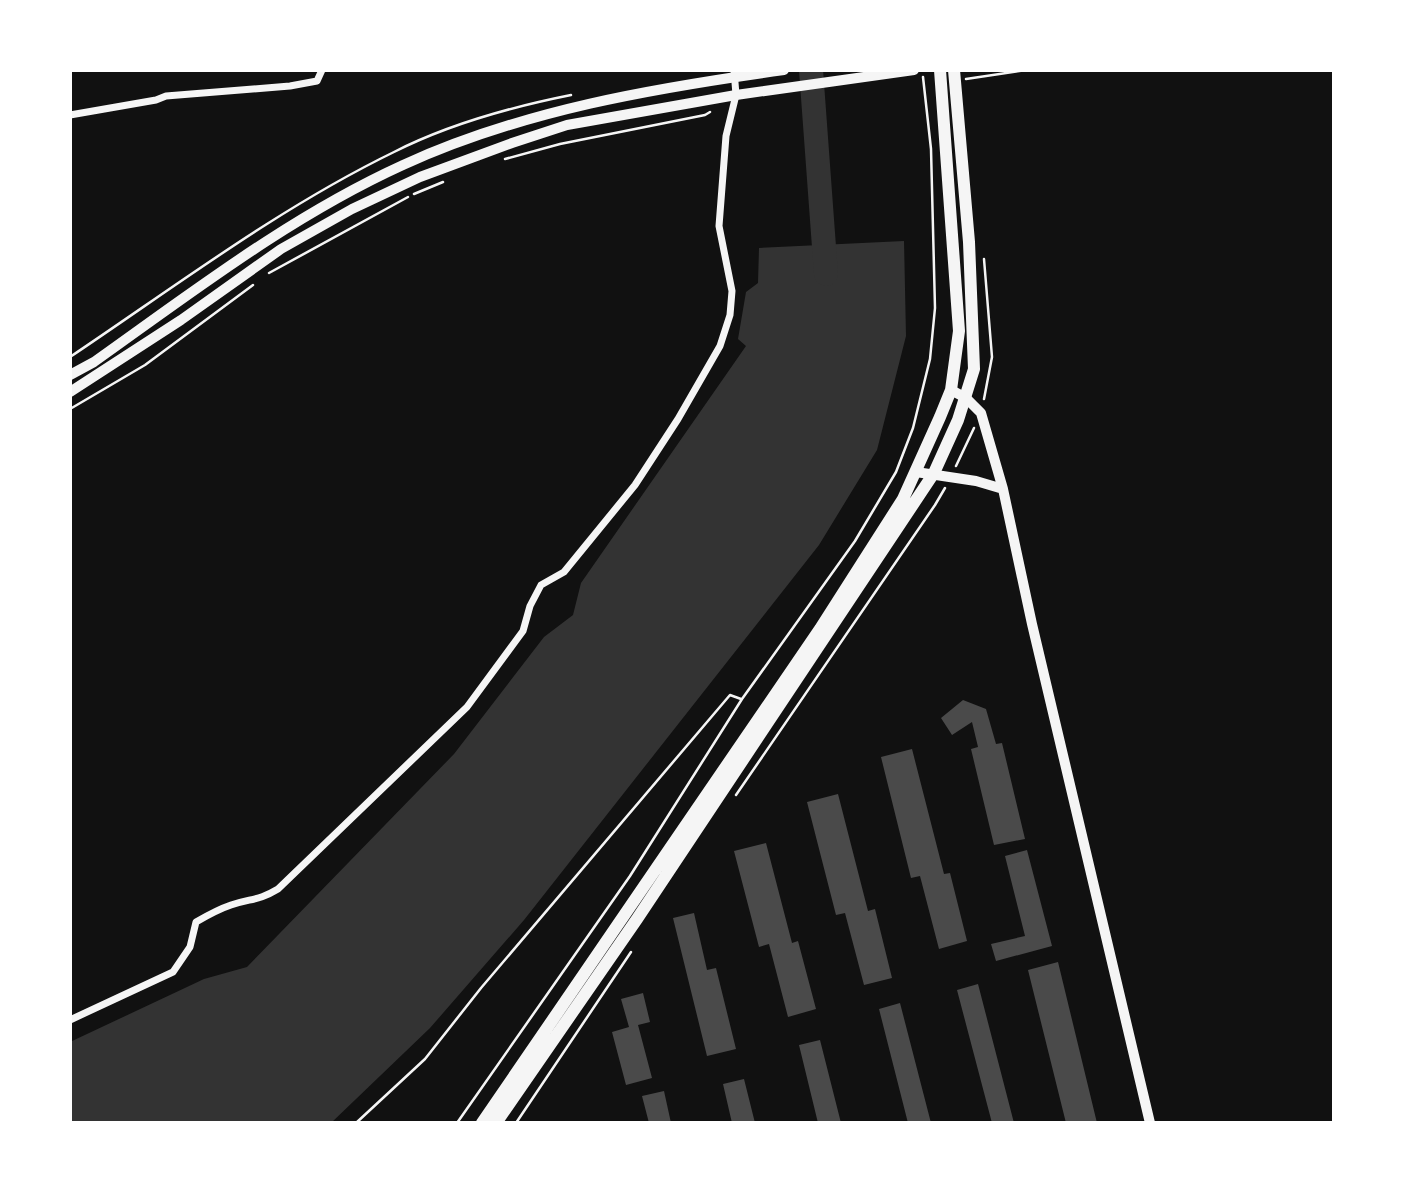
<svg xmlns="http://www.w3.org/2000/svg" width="1404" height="1193" font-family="Raleway,sans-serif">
  <rect width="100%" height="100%" fill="#111"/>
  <path fill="#333" d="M 904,241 L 906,336 L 877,450 L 819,545 L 524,920 L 430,1028 L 331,1123 L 70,1123 L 70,1042 L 204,979 L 247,967 L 454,754 L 544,637 L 573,615 L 581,583 L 746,346 L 738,339 L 746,292 L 758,283 L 759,248 Z"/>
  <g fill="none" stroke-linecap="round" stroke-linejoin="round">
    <path stroke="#333" stroke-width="24" d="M 811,70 L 826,274"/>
  </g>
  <path fill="#4a4a4a" d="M 963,700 L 986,709 L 996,744 L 1002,743 L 1025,839 L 994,845 L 971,749 L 978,747 L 972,722 L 952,735 L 941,718 Z
    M 912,749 L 944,874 L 950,873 L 967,941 L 939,949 L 920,876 L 911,878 L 881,757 Z
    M 838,794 L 868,911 L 875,909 L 892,978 L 864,985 L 845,913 L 836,915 L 807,802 Z
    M 766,843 L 792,943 L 798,941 L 816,1009 L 788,1017 L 769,944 L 759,947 L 734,851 Z
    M 1027,850 L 1052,946 L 996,961 L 991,944 L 1025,936 L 1005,856 Z
    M 694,913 L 707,970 L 716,968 L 736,1049 L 707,1056 L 673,918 Z
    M 1058,962 L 1097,1123 L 1066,1123 L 1028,970 Z
    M 978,984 L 1014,1123 L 992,1123 L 957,990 Z
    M 643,993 L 650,1022 L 638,1025 L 652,1078 L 626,1085 L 612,1032 L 629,1027 L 621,999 Z
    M 900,1003 L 931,1123 L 908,1123 L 879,1009 Z
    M 820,1040 L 841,1123 L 818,1123 L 799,1045 Z
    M 744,1079 L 755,1123 L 732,1123 L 723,1084 Z
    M 664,1091 L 671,1123 L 649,1123 L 642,1096 Z"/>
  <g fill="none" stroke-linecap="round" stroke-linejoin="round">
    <path stroke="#f5f5f5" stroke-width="2.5" d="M 966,79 L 1026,70
      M 505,159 L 560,144 L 705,115 L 710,112
      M 414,194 L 443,182
      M 984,259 L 992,357 L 984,399
      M 269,273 L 408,197
      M 70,357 C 176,286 279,208 394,152 C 449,124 511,107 571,95
      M 70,409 L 145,365 L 253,285
      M 956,466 L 974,428
      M 736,795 L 935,505 L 945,488
      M 356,1123 L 425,1059 L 481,988 L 730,695 L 741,699
      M 457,1123 L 630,876 L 742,699 L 855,541 L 896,472 L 913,428 L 930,359 L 935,308 L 931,149 L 923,77
      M 516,1123 L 631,952"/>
    <path stroke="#f5f5f5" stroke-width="7" d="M 70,115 L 156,100 L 166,96 L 290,86 L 317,81 L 322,70
      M 70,1020 L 173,972 L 190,947 L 196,922 C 208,915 219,909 231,905 C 252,898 258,901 278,889 L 467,707 L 523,631 L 530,606 L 541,585 L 564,572 L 635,485 L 678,419 L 720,346 L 730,315 L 732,291 L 719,226 L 726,136 L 736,95 L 734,70"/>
    <path stroke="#f5f5f5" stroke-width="10" d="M 70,375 L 94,362 C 194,291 291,216 403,165 C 523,110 655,88 784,70
      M 951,390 L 966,398 L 981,413 L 1003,489 L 1032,624 L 1150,1123
      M 70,392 L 181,320 L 281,249 L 352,209 L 420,177 L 512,143 L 567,125 L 736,95 L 914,70
      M 916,472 L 976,481 L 1003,489"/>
    <path stroke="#f5f5f5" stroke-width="12" d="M 482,1123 L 820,629 L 903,499 L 940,417 L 951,390 L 959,331 L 940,70
      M 496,1123 L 637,919 L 922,491 L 934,473 L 958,420 L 974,369 L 969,242 L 954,70"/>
  </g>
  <rect width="1404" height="1193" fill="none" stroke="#ffffff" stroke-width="144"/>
</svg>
